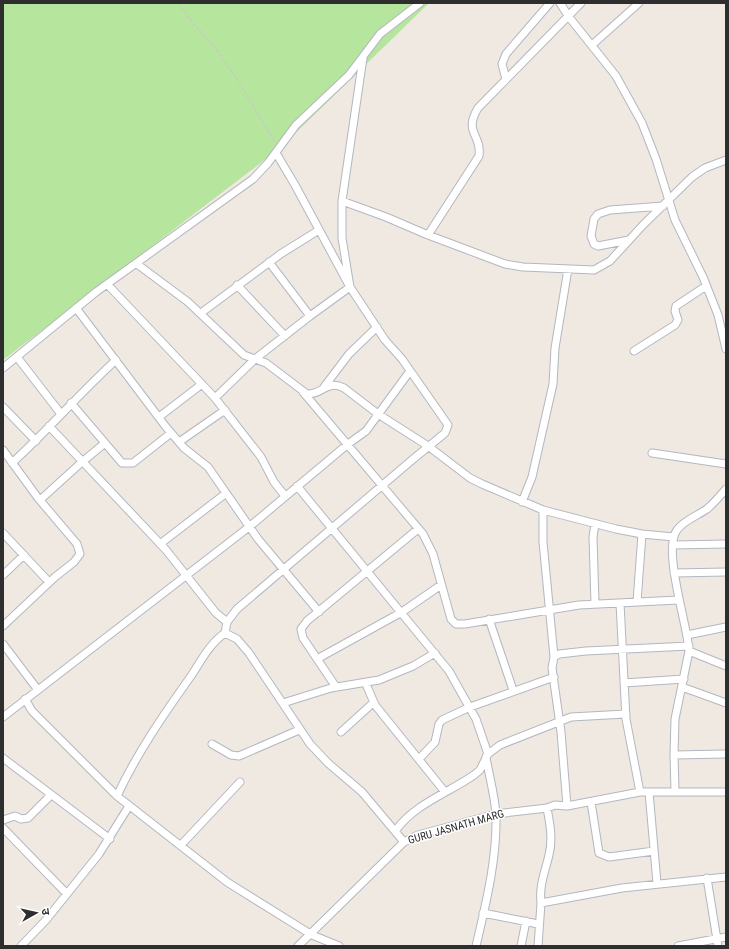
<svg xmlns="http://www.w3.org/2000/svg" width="729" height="949" font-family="'Roboto Condensed','Noto Sans Devanagari',sans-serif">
  <rect width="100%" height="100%" fill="#efe9e1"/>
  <path fill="#b6e59e" d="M 3,3 L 429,3 L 279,149 L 3,360 Z"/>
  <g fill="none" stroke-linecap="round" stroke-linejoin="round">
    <g stroke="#b4b7c1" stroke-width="9">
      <path id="minor" d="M 560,3 L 569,17 L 616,76 L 642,123 L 656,159 L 675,220 L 703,277 L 718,315 L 726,349
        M 592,45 L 639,3
        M 506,79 L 502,64 L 506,54 L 550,3
        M 342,201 L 386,217 L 428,235 L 505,264 L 523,267 L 594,270 L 610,261 L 643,225 L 692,177 L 705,168 L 726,160
        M 428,235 L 479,156 C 482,134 463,133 478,108 L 581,3
        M 629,240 L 598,246 L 594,244 L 591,236 L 594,219 L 598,214 L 610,210 L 663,206
        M 269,262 L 310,316
        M 137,264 L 188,302 L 244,355 L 266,363 L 307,394 C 323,395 326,379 344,388 L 378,414 L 428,446 L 470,478 L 482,484 L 543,510 L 616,529 L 642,534 L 674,537
        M 107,284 L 215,398 L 261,457 L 274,482 L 285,496
        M 237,285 L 285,336
        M 76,308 L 166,427 L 184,448 L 208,467 L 258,539 L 319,612
        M 201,313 L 282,253 L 319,230
        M 634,351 L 675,325 L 678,320 L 675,311 L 676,306 L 706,286
        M 17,357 L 61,414
        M 3,368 L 96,292 L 253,179 L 268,163 L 296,125 L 349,75 L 380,34 L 420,3
        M 324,387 L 349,354 L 377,327
        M 303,392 L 423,534 L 433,554 L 451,619 L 456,624 L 465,624 L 579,605 L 678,600
        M 215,398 L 255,359 L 310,316 L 350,287 L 342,238 L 342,201 L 363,58
        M 71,403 L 122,463 L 133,463 L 171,433
        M 3,407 L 36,441
        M 159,417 L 202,384
        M 49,426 L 166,550 L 216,613 L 227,622
        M 179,442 L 225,410
        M 3,450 L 38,498 L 77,544 L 80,554 L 74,562 L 55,577 L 3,626
        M 652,453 L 726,464
        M 12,463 C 48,430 80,393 116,360
        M 297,486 L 449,671 L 476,719 L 488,754
        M 40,500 L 82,462 L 105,443
        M 522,502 L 532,477 L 553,384 L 555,348 L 568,269
        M 543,510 L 543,542 L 554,657
        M 595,524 L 593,537 L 595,604
        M 3,533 L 49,582
        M 160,544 L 225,494
        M 673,545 L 726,544
        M 674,573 L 726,572
        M 3,575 L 24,555
        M 637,602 L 642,534
        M 620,603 L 626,719 L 640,792
        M 489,619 L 513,690
        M 225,633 L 227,622 L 237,609 L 412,460 L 445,433 L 448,425 L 402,359 L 385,340 L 350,287 L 295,185 L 276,153
        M 687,635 L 726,627
        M 3,644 L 38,690
        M 689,651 L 726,666
        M 317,659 L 402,612 L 441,585
        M 624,683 L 684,679
        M 366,684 L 375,705 L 445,792
        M 336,687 L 303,638 L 301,629 L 307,621 L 418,529
        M 682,687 L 726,703
        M 25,699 L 32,711 L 117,796 L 227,882 L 312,935 L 339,946
        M 283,703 L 331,688 L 379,680 L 413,666 L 435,653
        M 3,717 L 249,527 L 348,444 L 366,431 L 410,371
        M 341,732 L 374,702
        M 212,744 L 231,755 L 239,756 L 299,730
        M 674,755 L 726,754
        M 3,758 L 110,839
        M 419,759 L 435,742 L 439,724 L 442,720 L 470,707 L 554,677
        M 675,791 L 674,755 L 675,719 L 689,651 C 688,626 662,550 677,530 C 684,520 697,516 707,509 C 714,503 720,496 726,489
        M 649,792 L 657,883
        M 117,796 C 137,753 164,714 191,676 C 201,661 210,643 225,633 L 237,639 L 249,653 L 310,744 L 328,763 L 362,792 L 404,842
        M 591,802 L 599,853 L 609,857 L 654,851
        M 567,806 L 561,732 L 552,668 L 554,657 L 559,654 L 586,651 L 689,646
        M 3,820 L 15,816 L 21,819 L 28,818 L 51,795
        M 3,828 L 67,894
        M 396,830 C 415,804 448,793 474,775 L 480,770 L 488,754 L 500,745 L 571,717 L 626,714
        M 181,845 L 240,782
        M 707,878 L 718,946
        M 541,903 C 539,885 545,872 549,855 C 553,839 550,824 547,808
        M 483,913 L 538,924
        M 21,946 L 46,920 L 99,854 L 129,806
        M 298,946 L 404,842 L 418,835 L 496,814 L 547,808 L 555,805 L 567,806 L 640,792 L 726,792
        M 476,946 C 486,903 497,860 496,815 C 495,796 489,776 486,757
        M 521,946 L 526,921
        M 538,946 L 541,903 L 622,888 L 726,877
        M 678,946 L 726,937"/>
    </g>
    <path stroke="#c9c9c9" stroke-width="1.5" stroke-dasharray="3 2" stroke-linecap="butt" d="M 179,3 C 190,23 208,37 221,56 C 241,83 257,114 275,142"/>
    <use href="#minor" stroke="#fff" stroke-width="7"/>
  </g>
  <g text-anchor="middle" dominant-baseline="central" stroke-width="3" stroke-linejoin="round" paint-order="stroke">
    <g font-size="11" fill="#2e2e2e" stroke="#fff">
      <text transform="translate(456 827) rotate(-16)">GURU JASNATH MARG</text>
    </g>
  </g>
  <rect width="729" height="949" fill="none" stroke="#2e2e2e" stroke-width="8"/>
  <g transform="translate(36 913) rotate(82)" stroke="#ffffff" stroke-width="3" paint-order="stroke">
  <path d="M0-3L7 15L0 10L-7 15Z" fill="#2e2e2e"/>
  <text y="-6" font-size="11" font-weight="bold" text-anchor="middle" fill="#2e2e2e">उ</text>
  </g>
</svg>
